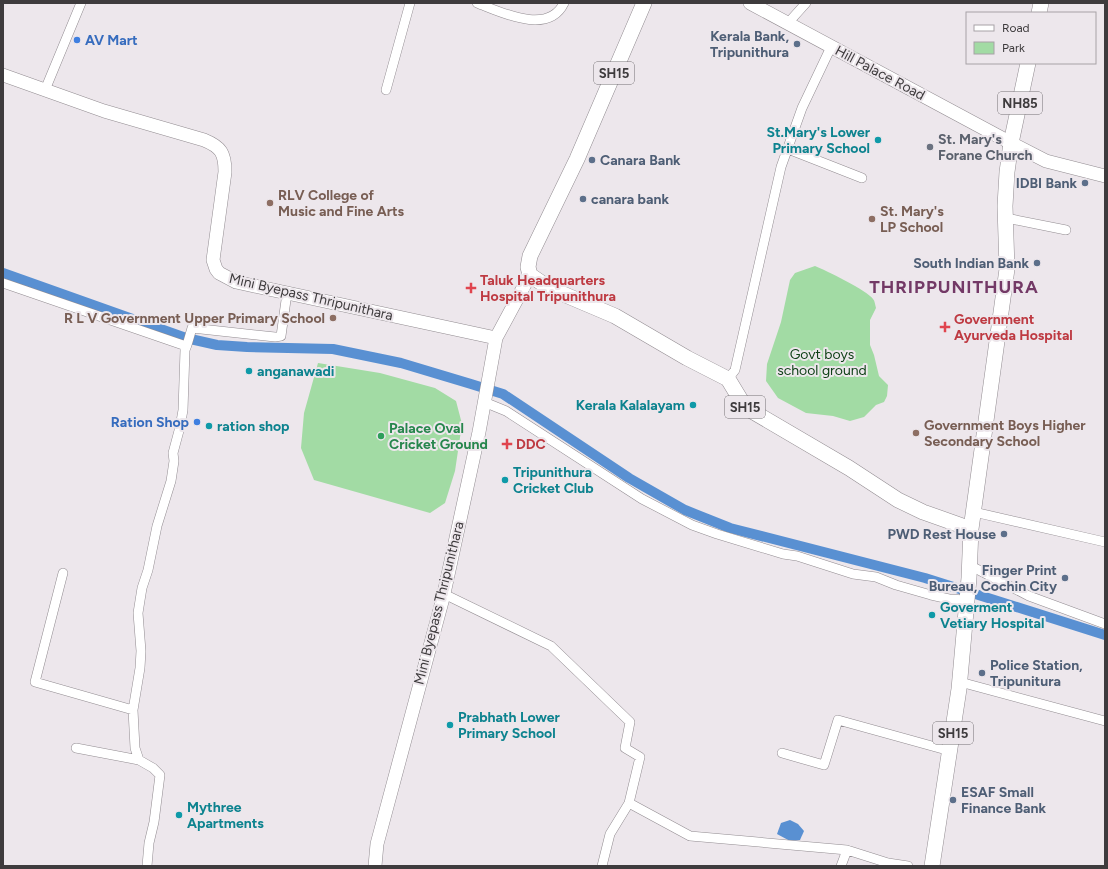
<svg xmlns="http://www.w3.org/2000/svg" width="1108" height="869" font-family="Figtree,sans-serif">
  <rect width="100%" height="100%" fill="#ede7ec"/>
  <path fill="#a2dba4" d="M 815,266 C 825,270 868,291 873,299 C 875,301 875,305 876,308 L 870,320 L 870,345 L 874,355 L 879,376 L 888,385 L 887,396 L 884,402 L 876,405 L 864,417 L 850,421 L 833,416 L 806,413 L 778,398 L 766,381 L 767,364 L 781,322 L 790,280 L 795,273 Z
    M 318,363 L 380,373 L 435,388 L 456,401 L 462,424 L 455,471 L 445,503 L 430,513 L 314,480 L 301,448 L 304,413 Z"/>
  <path fill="#5990d2" d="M 790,820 L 798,824 L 804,831 L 800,840 L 790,841 L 777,834 L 781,823 Z"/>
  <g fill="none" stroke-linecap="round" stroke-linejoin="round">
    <path stroke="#5990d2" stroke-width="10" d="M 3,273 L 186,338 L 217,345 L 247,347 L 333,349 L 401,363 L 471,384 L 503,394 L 629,478 L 685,510 L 730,528 L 925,578 L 1105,635"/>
    <g stroke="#928c91" stroke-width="10">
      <path id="street" d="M 477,3 C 501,12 548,36 564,3
        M 788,23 L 806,3
        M 45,90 L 81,3
        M 386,90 L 410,3
        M 788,149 L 862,178
        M 1006,218 L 1066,230
        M 3,283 L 183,345 L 187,345 L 192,328 L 275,337 L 281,336 L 287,293
        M 728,379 L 735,370 L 781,167 L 802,108 L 831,47
        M 484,402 L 506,411 L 642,499 L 692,525 L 717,534 L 783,554 L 797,556 L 853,574 L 876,577 L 896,585 L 931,595 L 949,599 L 966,600
        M 974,512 L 1105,542
        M 969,565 L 1029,596 L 1105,624
        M 63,573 L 35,682 L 133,710
        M 444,594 L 551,646 L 630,722 L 625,748 L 640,757 L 629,803 L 690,836 L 847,850
        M 960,682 L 1105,721
        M 76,748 L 139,760
        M 782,753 L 824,765 L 838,720 L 950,751
        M 147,866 L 149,843 L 154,822 L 160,775 L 153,768 L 139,760 L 135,748 L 133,710 L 140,668 L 141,651 L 138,613 L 142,588 L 148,570 L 157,526 L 171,481 L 174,461 L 173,453 L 180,427 L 183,410 L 185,350 L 187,345
        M 602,866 L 610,834 L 629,803
        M 841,866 L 847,850 L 888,863 L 908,866"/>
    </g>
    <g stroke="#928c91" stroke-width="14">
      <path id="secondary" d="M 750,3 L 1011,143 L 1046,161 L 1105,176
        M 3,75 L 104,111 L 204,140 C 221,147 225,153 225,172 L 213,260 L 216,269 L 219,273 L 236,282 L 496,338
        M 375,866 L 377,844 L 443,598 L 479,432 L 496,338 L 530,275"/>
    </g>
    <g stroke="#928c91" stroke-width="16">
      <path id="primary" d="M 644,3 L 577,159 L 530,256 L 528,267 L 530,275 L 549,288 L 615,316 L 687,358 L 728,379 L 745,407 L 849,468 L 898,500 L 923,512 L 971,529
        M 1039,13 L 1041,3
        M 932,866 L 959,689 L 969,578 L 971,529 L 1007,269 L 1005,206 L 1007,172 L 1011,143 L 1028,63"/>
    </g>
    <use href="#street" stroke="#fff" stroke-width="9"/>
    <use href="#secondary" stroke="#fff" stroke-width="13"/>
    <use href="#primary" stroke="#fff" stroke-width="15"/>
  </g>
  <g fill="#3f7fe0" stroke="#ede7ec" stroke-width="1.5">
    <circle cx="77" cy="40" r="4"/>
    <circle cx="197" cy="422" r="4"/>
  </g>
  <g fill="#5c6f8a" stroke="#ede7ec" stroke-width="1.5">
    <circle cx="797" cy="44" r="4"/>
    <circle cx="592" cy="160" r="4"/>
    <circle cx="1085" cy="183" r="4"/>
    <circle cx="583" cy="199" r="4"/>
    <circle cx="1037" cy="263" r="4"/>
    <circle cx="1004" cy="534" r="4"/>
    <circle cx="1065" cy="578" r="4"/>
    <circle cx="982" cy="673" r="4"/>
    <circle cx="953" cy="800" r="4"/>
  </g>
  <g fill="#0f9aa8" stroke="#ede7ec" stroke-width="1.5">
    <circle cx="878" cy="140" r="4"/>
    <circle cx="249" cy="371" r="4"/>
    <circle cx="693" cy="405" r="4"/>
    <circle cx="209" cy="426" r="4"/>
    <circle cx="505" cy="480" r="4"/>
    <circle cx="932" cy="615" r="4"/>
    <circle cx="450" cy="725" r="4"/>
    <circle cx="179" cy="815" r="4"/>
  </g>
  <circle fill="#6b7280" stroke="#ede7ec" stroke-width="1.5" cx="930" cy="147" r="4"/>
  <g fill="#8d6e63" stroke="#ede7ec" stroke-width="1.5">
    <circle cx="270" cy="203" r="4"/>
    <circle cx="872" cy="219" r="4"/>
    <circle cx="333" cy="318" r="4"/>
    <circle cx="916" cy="433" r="4"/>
  </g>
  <g fill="#e0444e" stroke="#ede7ec" stroke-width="1.5">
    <path d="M469 282h4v4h4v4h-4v4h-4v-4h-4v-4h4z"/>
    <path d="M943 321h4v4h4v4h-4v4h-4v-4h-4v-4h4z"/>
    <path d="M505 438h4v4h4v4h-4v4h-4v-4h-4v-4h4z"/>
  </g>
  <circle fill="#2e9e5b" stroke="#ede7ec" stroke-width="1.5" cx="381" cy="436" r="4"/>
  <g text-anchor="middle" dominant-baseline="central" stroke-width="4" stroke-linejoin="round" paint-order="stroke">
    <g fill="#ede7ec" stroke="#726f72" stroke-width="1">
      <rect x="594" y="62" width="40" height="22" rx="3"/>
      <rect x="998" y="92" width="44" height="22" rx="3"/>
      <rect x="725" y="396" width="40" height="22" rx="3"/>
      <rect x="933" y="722" width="40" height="22" rx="3"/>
    </g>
    <g font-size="13" font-weight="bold" fill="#3e3b3d">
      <text x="614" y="73">SH15</text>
      <text x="1020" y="103">NH85</text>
      <text x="745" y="407">SH15</text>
      <text x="953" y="733">SH15</text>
    </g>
    <g font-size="14" font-weight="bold" fill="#4e5e75" stroke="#ede7ec" text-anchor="end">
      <text x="789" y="36">Kerala Bank,<tspan x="789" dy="16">Tripunithura</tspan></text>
      <text x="600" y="160" text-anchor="start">Canara Bank</text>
      <text x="1077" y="183">IDBI Bank</text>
      <text x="591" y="199" text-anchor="start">canara bank</text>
      <text x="1029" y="263">South Indian Bank</text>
      <text x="996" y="534">PWD Rest House</text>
      <text x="1057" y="570">Finger Print<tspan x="1057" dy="16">Bureau, Cochin City</tspan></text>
      <text x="990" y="665" text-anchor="start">Police Station,<tspan x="990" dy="16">Tripunitura</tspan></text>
      <text x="961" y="792" text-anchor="start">ESAF Small<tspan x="961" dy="16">Finance Bank</tspan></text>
    </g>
    <g font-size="14" font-weight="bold" fill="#366cbe" stroke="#ede7ec" text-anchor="start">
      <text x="85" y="40">AV Mart</text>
      <text x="189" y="422" text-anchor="end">Ration Shop</text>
    </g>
    <g font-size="14" fill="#3e3b3d" stroke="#ede7ec">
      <text transform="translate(880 73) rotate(28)">Hill Palace Road</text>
      <text transform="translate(311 297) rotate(13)">Mini Byepass Thripunithara</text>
      <text transform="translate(439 603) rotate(-76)">Mini Byepass Thripunithara</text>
    </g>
    <g font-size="14" font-weight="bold" fill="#0d838f" stroke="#ede7ec" text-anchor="start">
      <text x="870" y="132" text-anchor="end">St.Mary's Lower<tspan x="870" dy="16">Primary School</tspan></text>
      <text x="257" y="371">anganawadi</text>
      <text x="685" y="405" text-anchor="end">Kerala Kalalayam</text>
      <text x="217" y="426">ration shop</text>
      <text x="513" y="472">Tripunithura<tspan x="513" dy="16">Cricket Club</tspan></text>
      <text x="940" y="607">Goverment<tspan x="940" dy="16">Vetiary Hospital</tspan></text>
      <text x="458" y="717">Prabhath Lower<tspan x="458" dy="16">Primary School</tspan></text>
      <text x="187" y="807">Mythree<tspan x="187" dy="16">Apartments</tspan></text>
    </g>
    <g font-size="14" font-weight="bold" fill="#5b616d" stroke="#ede7ec" text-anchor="start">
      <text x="938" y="139">St. Mary's<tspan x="938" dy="16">Forane Church</tspan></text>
    </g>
    <g font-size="14" font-weight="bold" fill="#785e54" stroke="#ede7ec" text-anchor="start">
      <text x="278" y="195">RLV College of<tspan x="278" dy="16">Music and Fine Arts</tspan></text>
      <text x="880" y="211">St. Mary's<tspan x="880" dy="16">LP School</tspan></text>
      <text x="325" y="318" text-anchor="end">R L V Government Upper Primary School</text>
      <text x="924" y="425">Government Boys Higher<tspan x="924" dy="16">Secondary School</tspan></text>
    </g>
    <g font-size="14" font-weight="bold" fill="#be3a42" stroke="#ede7ec" text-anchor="start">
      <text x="480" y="280">Taluk Headquarters<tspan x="480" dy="16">Hospital Tripunithura</tspan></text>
      <text x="954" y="319">Government<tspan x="954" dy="16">Ayurveda Hospital</tspan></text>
      <text x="516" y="444">DDC</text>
    </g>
    <g font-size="14" fill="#0e4016" stroke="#ede7ec">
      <text x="822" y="354">Govt boys<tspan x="822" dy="16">school ground</tspan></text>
    </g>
    <g font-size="14" font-weight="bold" fill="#27864d" stroke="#ede7ec" text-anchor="start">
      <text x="389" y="428">Palace Oval<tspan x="389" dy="16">Cricket Ground</tspan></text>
    </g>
    <g font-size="18" font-weight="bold" letter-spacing="1" fill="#733966" stroke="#ede7ec">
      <text x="954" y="287">THRIPPUNITHURA</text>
    </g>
  </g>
  <rect width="1108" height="869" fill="none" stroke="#3e3b3d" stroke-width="8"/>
  <rect x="966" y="12" width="130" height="52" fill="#ede7ec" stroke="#a7a2a6"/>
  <rect x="974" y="25" width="20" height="6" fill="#ffffff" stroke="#a7a2a6"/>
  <text x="1002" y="32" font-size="12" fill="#3e3b3d">Road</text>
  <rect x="974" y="42" width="20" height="12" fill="#a2dba4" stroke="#a7a2a6"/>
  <text x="1002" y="52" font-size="12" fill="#3e3b3d">Park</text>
</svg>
